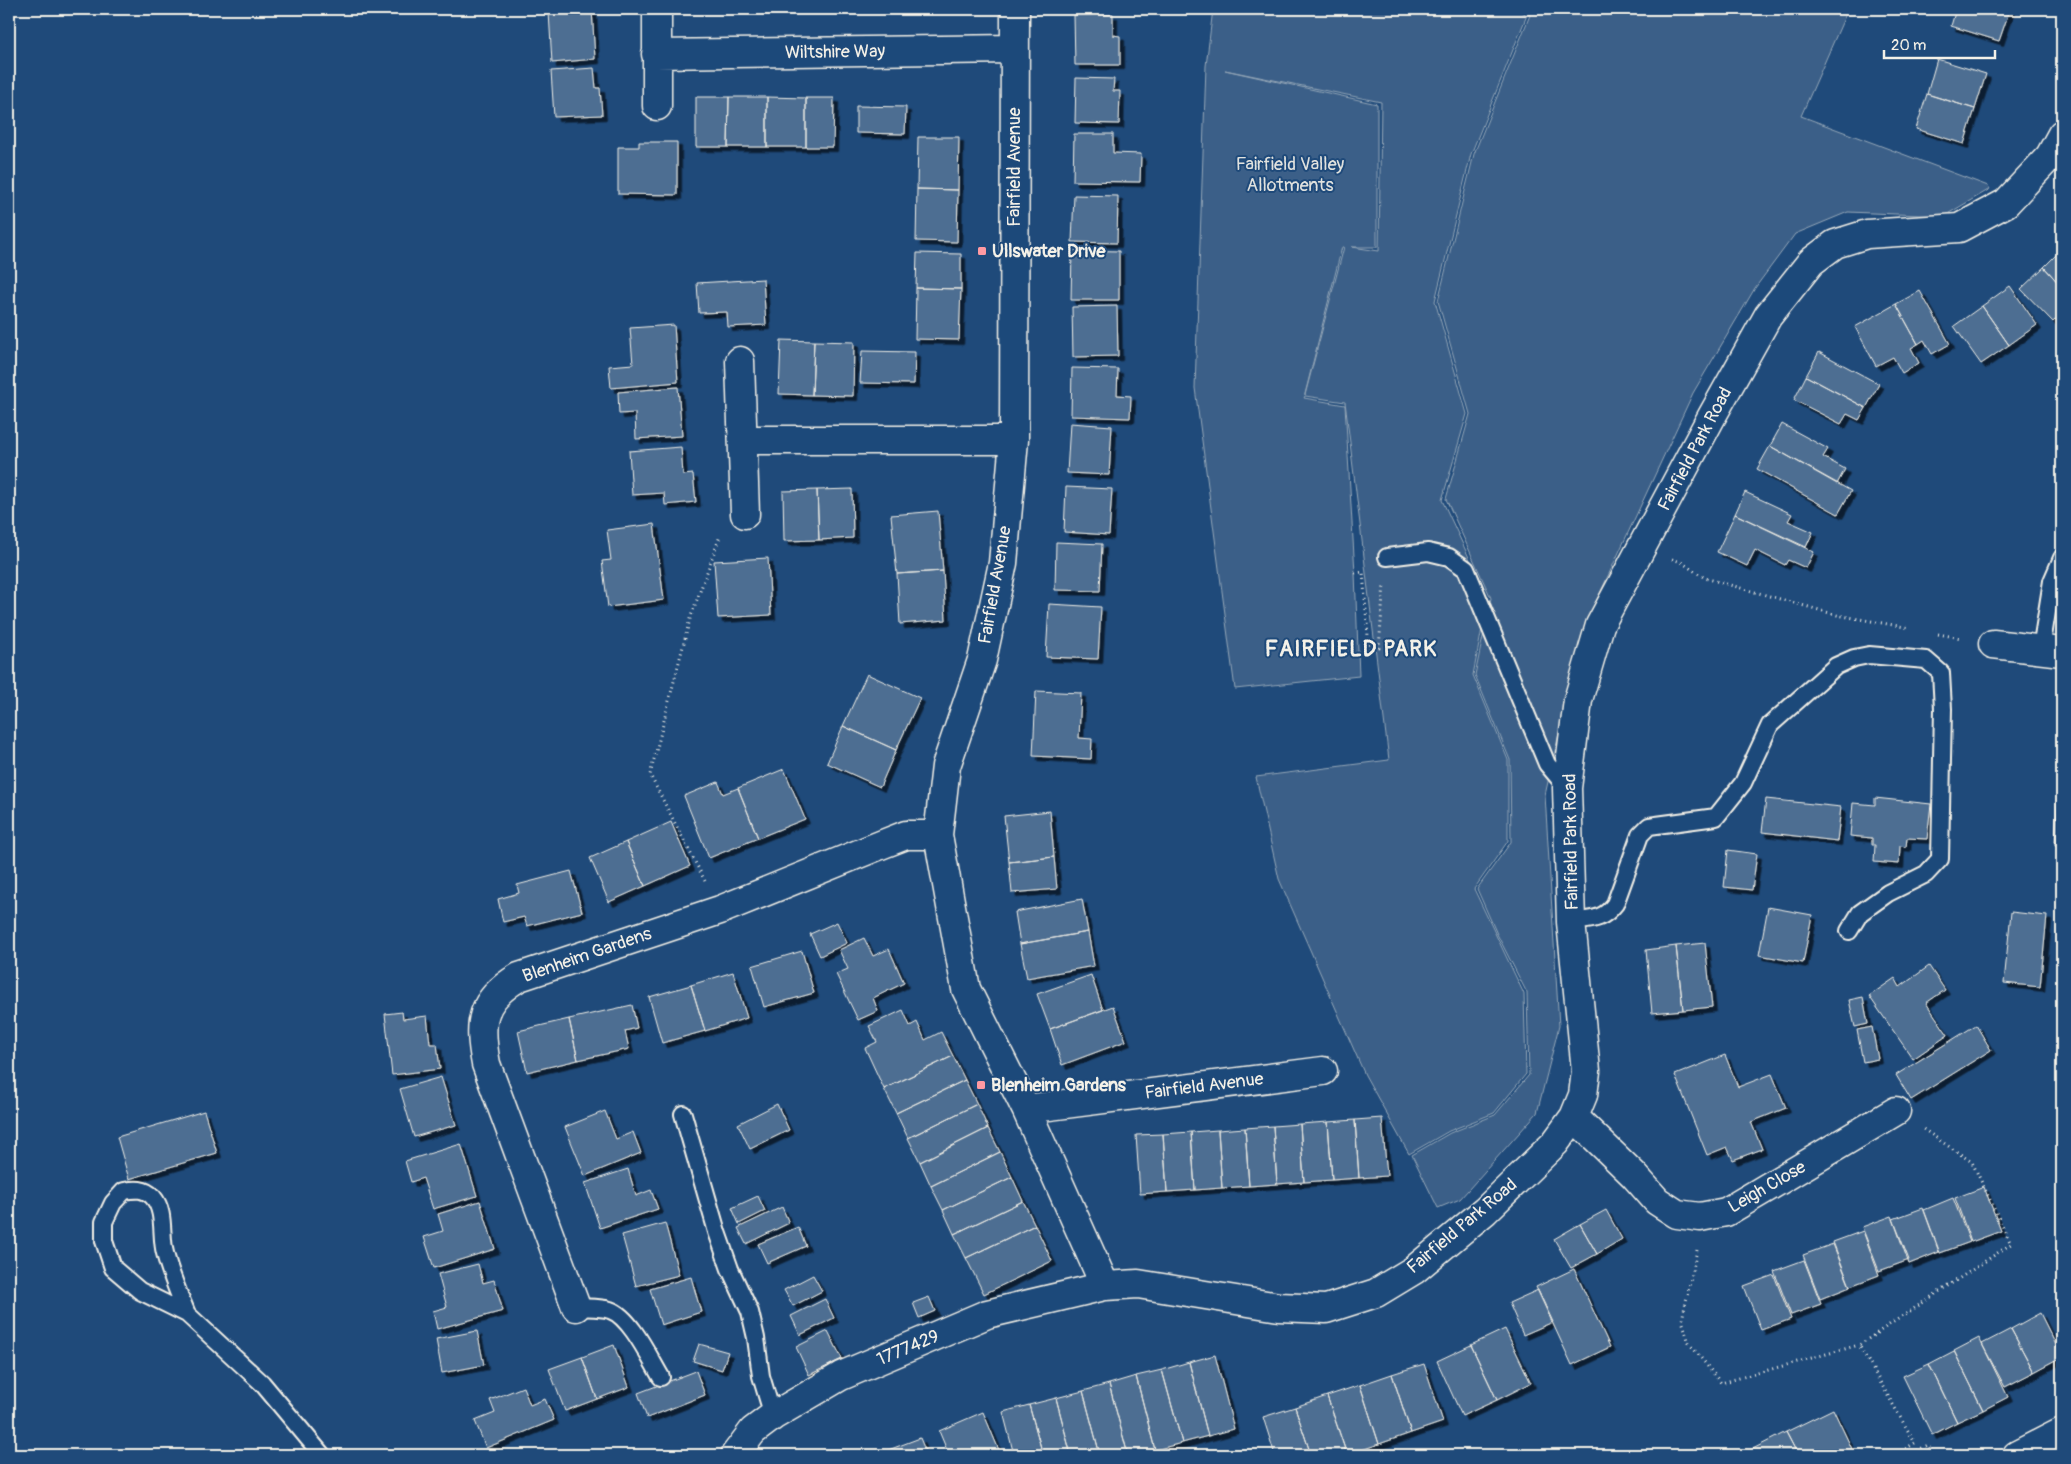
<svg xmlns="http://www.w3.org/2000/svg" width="2071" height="1464" font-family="Pangolin,sans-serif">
  <defs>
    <filter id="shadow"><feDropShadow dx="4.5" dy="4.5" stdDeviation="0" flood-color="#0009"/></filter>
  </defs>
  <rect width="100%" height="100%" fill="#1f4a7a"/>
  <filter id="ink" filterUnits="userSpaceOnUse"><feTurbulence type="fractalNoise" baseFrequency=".02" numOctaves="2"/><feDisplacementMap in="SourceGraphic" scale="10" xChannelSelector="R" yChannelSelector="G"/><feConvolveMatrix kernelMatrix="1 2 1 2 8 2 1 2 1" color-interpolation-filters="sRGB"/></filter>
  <g filter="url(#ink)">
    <path fill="#3a5f88" stroke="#97a8b8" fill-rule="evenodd" d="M 1213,9 L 1517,9 L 1527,15 L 1471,154 L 1435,301 L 1467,414 L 1442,500 L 1488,598 L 1473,675 L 1508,760 L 1508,841 L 1474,889 L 1524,994 L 1526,1074 L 1494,1113 L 1449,1131 L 1409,1154 L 1365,1075 L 1279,879 L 1256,777 L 1389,760 L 1345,402 L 1305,396 L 1304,398 L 1345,405 L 1355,573 L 1359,676 L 1235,689 L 1195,388 L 1206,66 ZM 1225,70 L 1381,102 L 1379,251 L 1352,247 L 1377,247 L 1377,104 ZM 1342,247 L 1344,247 L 1305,395 L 1305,394 Z
      M 1522,9 L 1848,9 L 1801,116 L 1988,186 L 1990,189 L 1944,216 L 1848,212 L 1795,234 L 1755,288 L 1693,393 L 1588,619 L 1570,685 L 1545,795 L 1559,1026 L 1537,1113 L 1460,1199 L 1438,1208 L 1412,1155 L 1450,1133 L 1495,1115 L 1529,1075 L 1527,993 L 1497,934 L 1477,889 L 1511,842 L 1510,760 L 1475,675 L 1491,598 L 1446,499 L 1470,414 L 1438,301 L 1474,154 L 1530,15 Z"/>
    <path fill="#4d6e92" stroke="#f4f1e8" filter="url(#shadow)" d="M 592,9 L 595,59 L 552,63 L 549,12 Z
      M 1956,9 L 2010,9 L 1999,41 L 1951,26 Z
      M 1113,14 L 1113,35 L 1120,36 L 1120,65 L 1075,65 L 1074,15 Z
      M 1937,59 L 1986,74 L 1975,109 L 1927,94 Z
      M 594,68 L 596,88 L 600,88 L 602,115 L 554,117 L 551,71 Z
      M 1076,78 L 1114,79 L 1113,91 L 1120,91 L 1119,124 L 1075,123 Z
      M 1927,94 L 1975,109 L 1964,144 L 1916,129 Z
      M 696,97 L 729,97 L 728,147 L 696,147 Z
      M 729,97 L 767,97 L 767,147 L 728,147 Z
      M 767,97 L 806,98 L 806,147 L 767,147 Z
      M 806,98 L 834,98 L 833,147 L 806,147 Z
      M 856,106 L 906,107 L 905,134 L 856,133 Z
      M 1074,134 L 1113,134 L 1113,153 L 1141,154 L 1140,182 L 1073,181 Z
      M 918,137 L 959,137 L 958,190 L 917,189 Z
      M 639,142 L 677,142 L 677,195 L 618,194 L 618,147 L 639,147 Z
      M 917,189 L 958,190 L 957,242 L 916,241 Z
      M 1074,195 L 1118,196 L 1117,243 L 1072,242 Z
      M 2062,249 L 2062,287 L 2044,267 Z
      M 1072,250 L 1119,251 L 1119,300 L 1071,300 Z
      M 917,253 L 961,254 L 961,289 L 916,288 Z
      M 2044,267 L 2062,287 L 2062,313 L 2053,322 L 2021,289 Z
      M 763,279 L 766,325 L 728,327 L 727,312 L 699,313 L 697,283 Z
      M 2010,286 L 2037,325 L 2009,345 L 1982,306 Z
      M 916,288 L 961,289 L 959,340 L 915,339 Z
      M 1920,291 L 1950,344 L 1932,354 L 1924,340 L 1918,344 L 1896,304 Z
      M 1896,304 L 1918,344 L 1911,348 L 1919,363 L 1902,373 L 1893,357 L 1876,366 L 1855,327 Z
      M 1117,306 L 1118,356 L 1073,357 L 1072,307 Z
      M 1982,306 L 2009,345 L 1981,364 L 1954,326 Z
      M 674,325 L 678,382 L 611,388 L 609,366 L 633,364 L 630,328 Z
      M 781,340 L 814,341 L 812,395 L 779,394 Z
      M 814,341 L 854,342 L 853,396 L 812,395 Z
      M 862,351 L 915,352 L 914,384 L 860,383 Z
      M 1819,352 L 1879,384 L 1866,408 L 1806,376 Z
      M 1072,368 L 1118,369 L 1117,395 L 1131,396 L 1130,418 L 1071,416 Z
      M 1806,376 L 1866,408 L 1859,420 L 1847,414 L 1841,424 L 1794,400 Z
      M 678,387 L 682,436 L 636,439 L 635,413 L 619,414 L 618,392 Z
      M 1070,423 L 1112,426 L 1109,475 L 1067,473 Z
      M 1782,424 L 1828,449 L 1823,457 L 1845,469 L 1837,484 L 1770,446 Z
      M 1770,446 L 1851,491 L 1838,514 L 1757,469 Z
      M 681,447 L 683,475 L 693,474 L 696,502 L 665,505 L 664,493 L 632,495 L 629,451 Z
      M 1066,487 L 1112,489 L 1109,535 L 1064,532 Z
      M 852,489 L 853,538 L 819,540 L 817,490 Z
      M 817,490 L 819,540 L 784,541 L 783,491 Z
      M 1745,492 L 1792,514 L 1788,521 L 1813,532 L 1806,547 L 1735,514 Z
      M 938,511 L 943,571 L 897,574 L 891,515 Z
      M 1735,514 L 1814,552 L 1806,568 L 1788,560 L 1785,565 L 1755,550 L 1747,566 L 1717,552 Z
      M 654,524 L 664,600 L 608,607 L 602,561 L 611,560 L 607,530 Z
      M 1056,542 L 1102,544 L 1100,591 L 1055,590 Z
      M 768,558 L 771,615 L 718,618 L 714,561 Z
      M 943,571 L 946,620 L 900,624 L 897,574 Z
      M 1049,604 L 1101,607 L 1098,659 L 1046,657 Z
      M 867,674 L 920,698 L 896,750 L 843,726 Z
      M 1036,691 L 1081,693 L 1079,738 L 1092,739 L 1091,759 L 1033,756 Z
      M 843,726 L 896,750 L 880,787 L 827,763 Z
      M 784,769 L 805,819 L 758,838 L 738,788 Z
      M 718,782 L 723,794 L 738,788 L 758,838 L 709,858 L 684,796 Z
      M 2058,787 L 2062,787 L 2062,846 L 2055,845 Z
      M 1875,798 L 1931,804 L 1927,839 L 1907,838 L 1906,847 L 1900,846 L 1899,864 L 1874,862 L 1875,845 L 1872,845 L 1872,838 L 1850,836 L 1853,803 L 1875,805 Z
      M 1766,799 L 1841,807 L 1837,841 L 1762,832 Z
      M 1050,811 L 1054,857 L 1009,862 L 1004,816 Z
      M 671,822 L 690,866 L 645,886 L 626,842 Z
      M 626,842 L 645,886 L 609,902 L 590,858 Z
      M 1728,850 L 1757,854 L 1752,890 L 1724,887 Z
      M 1054,857 L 1057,889 L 1012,893 L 1009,862 Z
      M 571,871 L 582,912 L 527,926 L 524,917 L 503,922 L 498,899 L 519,893 L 517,885 Z
      M 1082,899 L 1088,932 L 1020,944 L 1015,912 Z
      M 1768,907 L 1812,915 L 1803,963 L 1759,955 Z
      M 2011,912 L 2047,916 L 2040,987 L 2004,983 Z
      M 837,922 L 847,943 L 820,956 L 810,934 Z
      M 1088,932 L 1094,966 L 1027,978 L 1020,944 Z
      M 864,938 L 873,956 L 889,949 L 904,983 L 873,998 L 878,1011 L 858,1020 L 836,974 L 848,969 L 839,950 Z
      M 1705,943 L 1712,1007 L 1683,1010 L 1676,946 Z
      M 1676,946 L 1683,1010 L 1652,1013 L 1646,950 Z
      M 802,951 L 814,993 L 764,1007 L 752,966 Z
      M 1929,966 L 1945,990 L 1926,1003 L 1948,1035 L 1913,1059 L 1869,996 L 1895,978 L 1900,987 Z
      M 733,972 L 747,1018 L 705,1031 L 691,985 Z
      M 1091,975 L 1103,1010 L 1050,1029 L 1037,994 Z
      M 691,985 L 705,1031 L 662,1043 L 649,997 Z
      M 1863,997 L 1868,1024 L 1855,1027 L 1849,1000 Z
      M 632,1005 L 637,1028 L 625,1031 L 629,1049 L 578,1060 L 569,1019 Z
      M 1113,1006 L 1126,1041 L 1062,1065 L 1050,1029 Z
      M 903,1010 L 910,1026 L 917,1022 L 925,1040 L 941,1032 L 953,1056 L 884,1089 L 865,1048 L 877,1042 L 869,1026 Z
      M 402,1012 L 403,1019 L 427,1016 L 430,1044 L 437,1044 L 440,1069 L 392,1075 L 385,1014 Z
      M 569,1019 L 578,1060 L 527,1072 L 518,1031 Z
      M 1976,1025 L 1991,1050 L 1911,1100 L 1896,1075 Z
      M 1872,1027 L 1878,1059 L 1863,1062 L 1857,1030 Z
      M 1725,1055 L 1738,1087 L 1772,1074 L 1786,1108 L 1751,1122 L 1762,1149 L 1733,1160 L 1727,1147 L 1707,1155 L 1675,1075 Z
      M 953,1056 L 965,1080 L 896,1113 L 884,1089 Z
      M 441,1077 L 456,1125 L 414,1137 L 400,1089 Z
      M 965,1080 L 977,1104 L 908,1138 L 896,1113 Z
      M 777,1104 L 789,1130 L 750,1149 L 738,1124 Z
      M 977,1104 L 988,1128 L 920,1162 L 908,1138 Z
      M 204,1111 L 217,1153 L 129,1179 L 117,1137 Z
      M 605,1111 L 616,1139 L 633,1132 L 641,1153 L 585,1176 L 565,1127 Z
      M 1382,1118 L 1387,1176 L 1359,1178 L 1355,1120 Z
      M 1355,1120 L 1359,1178 L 1332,1180 L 1328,1122 Z
      M 1328,1122 L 1332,1180 L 1304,1182 L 1300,1124 Z
      M 1300,1124 L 1304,1182 L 1277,1184 L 1273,1126 Z
      M 1273,1126 L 1277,1184 L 1249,1186 L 1245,1128 Z
      M 988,1128 L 1000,1152 L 931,1186 L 920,1162 Z
      M 1245,1128 L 1249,1186 L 1222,1188 L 1218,1130 Z
      M 1218,1130 L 1222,1188 L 1195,1190 L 1191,1132 Z
      M 1191,1132 L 1195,1190 L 1167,1192 L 1163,1134 Z
      M 1163,1134 L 1167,1192 L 1140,1194 L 1136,1135 Z
      M 461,1144 L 477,1196 L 433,1209 L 423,1178 L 411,1182 L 405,1161 Z
      M 1000,1152 L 1012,1177 L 943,1210 L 931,1186 Z
      M 628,1169 L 636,1196 L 651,1190 L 658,1209 L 600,1228 L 585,1183 Z
      M 1012,1177 L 1023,1201 L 954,1234 L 943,1210 Z
      M 1984,1187 L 2001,1231 L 1971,1242 L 1955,1198 Z
      M 758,1196 L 765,1211 L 739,1224 L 732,1208 Z
      M 1953,1198 L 1970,1242 L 1940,1253 L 1924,1210 Z
      M 480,1201 L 495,1249 L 434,1268 L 424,1237 L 443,1231 L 438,1214 Z
      M 1023,1201 L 1035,1225 L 966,1258 L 954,1234 Z
      M 782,1207 L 789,1223 L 746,1244 L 738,1228 Z
      M 1923,1208 L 1939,1252 L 1909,1264 L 1893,1219 Z
      M 1606,1210 L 1622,1239 L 1597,1254 L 1580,1224 Z
      M 1892,1216 L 1909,1260 L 1879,1271 L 1862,1227 Z
      M 665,1223 L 679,1275 L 636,1286 L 622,1235 Z
      M 1580,1224 L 1597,1254 L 1571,1268 L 1554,1239 Z
      M 1035,1225 L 1052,1261 L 984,1294 L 966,1258 Z
      M 798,1227 L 806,1246 L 767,1263 L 758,1244 Z
      M 1863,1231 L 1879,1275 L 1850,1286 L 1833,1242 Z
      M 1833,1244 L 1850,1287 L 1820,1299 L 1803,1255 Z
      M 1804,1260 L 1821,1304 L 1791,1315 L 1774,1271 Z
      M 478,1264 L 483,1283 L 494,1280 L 503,1311 L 437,1329 L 433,1311 L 447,1307 L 438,1274 Z
      M 1574,1269 L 1610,1347 L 1572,1365 L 1536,1287 Z
      M 813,1275 L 822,1291 L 793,1306 L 784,1290 Z
      M 1774,1275 L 1791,1319 L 1761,1330 L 1744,1286 Z
      M 691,1277 L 701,1312 L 661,1325 L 650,1289 Z
      M 1538,1290 L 1553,1322 L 1523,1335 L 1509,1303 Z
      M 929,1297 L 935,1311 L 919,1318 L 913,1303 Z
      M 825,1299 L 834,1318 L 800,1335 L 791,1316 Z
      M 2040,1313 L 2062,1357 L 2034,1372 L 2011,1329 Z
      M 1505,1329 L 1531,1383 L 1497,1400 L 1471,1345 Z
      M 2011,1329 L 2034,1372 L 2005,1387 L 1982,1344 Z
      M 477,1331 L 484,1365 L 442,1373 L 436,1339 Z
      M 828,1331 L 842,1359 L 809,1375 L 796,1347 Z
      M 1979,1338 L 2008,1397 L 1983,1410 L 1954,1351 Z
      M 699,1344 L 728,1352 L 722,1370 L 693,1361 Z
      M 614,1345 L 629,1387 L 597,1399 L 582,1357 Z
      M 1471,1345 L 1497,1400 L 1462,1416 L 1437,1361 Z
      M 1954,1351 L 1983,1410 L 1957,1422 L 1929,1364 Z
      M 1215,1355 L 1234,1429 L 1208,1436 L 1189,1362 Z
      M 582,1357 L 597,1399 L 565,1411 L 549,1369 Z
      M 1189,1362 L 1208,1436 L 1182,1443 L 1162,1370 Z
      M 1424,1364 L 1443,1422 L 1411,1433 L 1392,1374 Z
      M 1929,1364 L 1957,1422 L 1932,1435 L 1903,1376 Z
      M 1162,1370 L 1182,1443 L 1155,1450 L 1136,1376 Z
      M 696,1371 L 705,1395 L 647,1418 L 638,1393 Z
      M 1392,1374 L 1411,1433 L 1379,1444 L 1360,1385 Z
      M 1136,1376 L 1155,1450 L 1128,1455 L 1109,1384 Z
      M 1109,1384 L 1128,1455 L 1100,1455 L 1083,1391 Z
      M 1360,1385 L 1379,1444 L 1347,1455 L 1327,1396 Z
      M 523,1387 L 530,1405 L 545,1399 L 554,1420 L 486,1448 L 475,1421 L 495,1413 L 490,1400 Z
      M 1083,1391 L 1100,1455 L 1071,1455 L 1056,1398 Z
      M 1327,1396 L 1347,1455 L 1311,1455 L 1295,1407 Z
      M 1056,1398 L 1071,1455 L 1043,1455 L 1029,1405 Z
      M 1029,1405 L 1043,1455 L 1014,1455 L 1003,1412 Z
      M 1295,1407 L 1311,1455 L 1275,1455 L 1263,1417 Z
      M 1833,1409 L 1852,1449 L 1840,1455 L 1798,1455 L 1786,1432 Z
      M 983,1412 L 1001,1455 L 949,1455 L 939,1431 Z
      M 1786,1432 L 1798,1455 L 1741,1455 Z
      M 920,1438 L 927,1455 L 894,1455 L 891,1449 Z
      M 891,1449 L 894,1455 L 874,1455 Z"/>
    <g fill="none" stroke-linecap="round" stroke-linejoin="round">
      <g stroke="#f4f1e8" stroke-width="20">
        <path id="lane" d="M 1387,557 L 1428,552 L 1449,557 L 1466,569 L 1547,764 L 1567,788
          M 2041,649 L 2052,581 L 2062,558
          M 1571,922 C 1591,919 1602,921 1615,904 L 1640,835 L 1649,826 L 1716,817 L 1743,783 L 1770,725 L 1836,666 L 1854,658 L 1869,655 L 1926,660 L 1941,673 L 1943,709 L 1940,859 L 1926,874 L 1888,893 L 1860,913 L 1849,931
          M 683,1114 L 717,1232 L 730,1269 L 750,1312 L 756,1338 L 761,1376 L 773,1416
          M 576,1307 C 587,1308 600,1307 610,1310 C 631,1317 650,1359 661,1377
          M 187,1314 C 179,1294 170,1274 165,1253 C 160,1235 166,1212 153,1197 C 145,1188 135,1189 124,1191 L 113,1203 L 104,1222 L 104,1241 L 113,1268 L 140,1291 L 187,1314 L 262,1383 L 322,1455"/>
      </g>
      <g stroke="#f4f1e8" stroke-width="31">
        <path id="street" d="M 657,9 L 657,106
          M 1015,9 L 1014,440 L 1003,563 L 982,660 L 946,766 L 938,835 L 966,989 L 1026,1109 L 1105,1286
          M 656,54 L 1014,49
          M 740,361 L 745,514
          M 743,440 L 1014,440
          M 1993,644 L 2062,652
          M 1026,1109 L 1323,1071
          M 1574,1117 L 1634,1175 L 1657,1201 L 1677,1214 L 1700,1217 L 1726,1212 L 1896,1111
          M 576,1307 L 486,1064 C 478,1022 480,1000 519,977 L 720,910 L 883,844 L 906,835 L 938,835
          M 735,1455 L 753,1431 L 773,1416 L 841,1376 L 987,1314 L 1105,1286 L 1138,1284 L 1279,1307 L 1326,1309 L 1376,1293 L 1414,1270 L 1485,1211 L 1555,1143 L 1574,1117 L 1583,1095 L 1586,1071 L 1571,922 L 1567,788 L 1578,700 L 1600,625 L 1712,416 L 1768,316 L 1811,262 L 1835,244 L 1867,234 L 1959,228 L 2006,203 L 2050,156 L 2062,134
          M 2017,1455 L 2062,1432"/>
      </g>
      <path stroke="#f4f1e8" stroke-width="3" stroke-dasharray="1 4" stroke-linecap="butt" d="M 1672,559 L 1681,562 L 1705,578 L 1837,615 L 1910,628
        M 1355,573 L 1363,572 L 1369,649 L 1379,648 L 1384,584
        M 1938,634 L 1961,638
        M 705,881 L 650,775 L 690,619 L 720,536
        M 1697,1250 L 1682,1320 L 1689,1343 L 1721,1383 L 1859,1345
        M 1902,1455 L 1900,1452 L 1915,1443 L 1859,1345 L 2011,1244 L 1972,1162 L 1923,1129
        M 1908,1455 L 1928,1445 L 1934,1455"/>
      <use href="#lane" stroke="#1f4a7a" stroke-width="16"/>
      <use href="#street" stroke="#1f4a7a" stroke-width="28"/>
    </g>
  </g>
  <g fill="#ff9aa2" stroke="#1f4a7a" stroke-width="2">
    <rect x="977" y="246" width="10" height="10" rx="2.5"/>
    <rect x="976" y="1080" width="10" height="10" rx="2.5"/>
  </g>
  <g text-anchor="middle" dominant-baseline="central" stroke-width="4" stroke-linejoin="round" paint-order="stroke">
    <g font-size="18" fill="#f4f1e8" stroke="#1f4a7a">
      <text transform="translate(835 52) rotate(-1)">Wiltshire Way</text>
      <text transform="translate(1014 167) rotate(-90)">Fairfield Avenue</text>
      <text transform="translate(1695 449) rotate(-62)">Fairfield Park Road</text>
      <text transform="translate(995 585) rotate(-80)">Fairfield Avenue</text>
      <text transform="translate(1571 842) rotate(-91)">Fairfield Park Road</text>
      <text transform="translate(587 955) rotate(-19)">Blenheim Gardens</text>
      <text transform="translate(1204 1086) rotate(-7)">Fairfield Avenue</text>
      <text transform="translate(1767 1187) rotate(-30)">Leigh Close</text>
      <text transform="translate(1462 1226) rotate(-40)">Fairfield Park Road</text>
      <text transform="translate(908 1348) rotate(-23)">1777429</text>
    </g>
    <g font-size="18" fill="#e1e2de" stroke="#1f4a7a">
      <text x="1290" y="164">Fairfield Valley<tspan x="1290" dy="21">Allotments</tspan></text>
    </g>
    <g font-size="18" font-weight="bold" fill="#f4f1e8" stroke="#1f4a7a" text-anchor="start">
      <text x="992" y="251">Ullswater Drive</text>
      <text x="991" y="1085">Blenheim Gardens</text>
    </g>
    <g font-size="22" font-weight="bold" letter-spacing="1" fill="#f4f1e8" stroke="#1f4a7a">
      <text x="1351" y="649">FAIRFIELD PARK</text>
    </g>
  </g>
  <rect width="2071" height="1464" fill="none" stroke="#1f4a7a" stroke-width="30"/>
  <rect x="15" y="15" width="2041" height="1434" fill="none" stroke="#f4f1e8" stroke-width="2" filter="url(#ink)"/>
  <path d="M1884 50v8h111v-8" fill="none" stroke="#f4f1e8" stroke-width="2.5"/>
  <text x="1891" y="50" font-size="15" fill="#f4f1e8" stroke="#1f4a7a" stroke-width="4" paint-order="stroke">20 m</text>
</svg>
